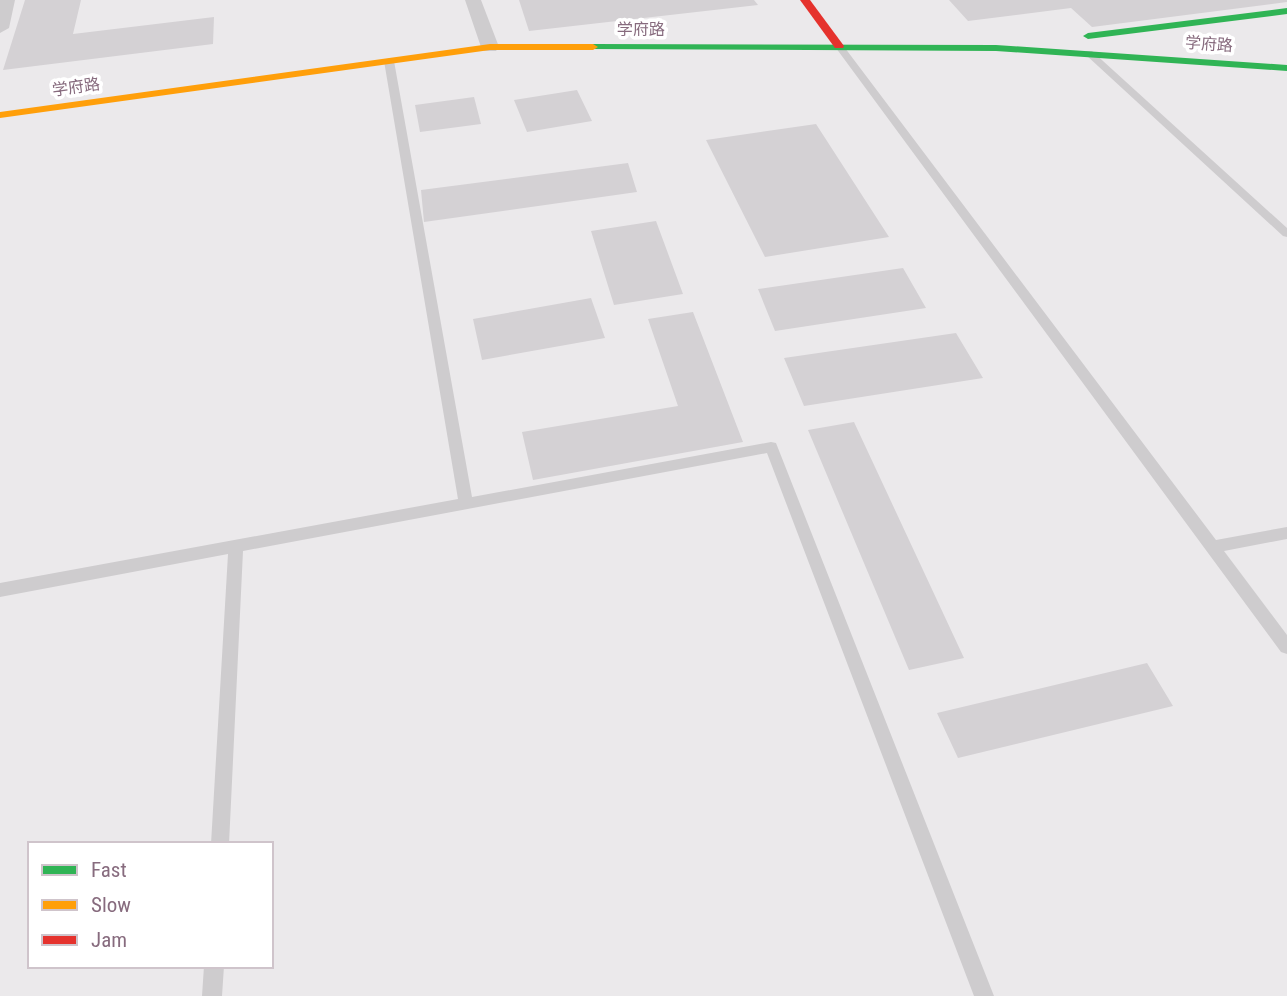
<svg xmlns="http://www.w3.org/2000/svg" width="1287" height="996" font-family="'Roboto Condensed','Noto Sans SC',sans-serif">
  <rect width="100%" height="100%" fill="#f9f9f9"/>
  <path fill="#ebe9eb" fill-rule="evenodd" d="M 0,0 L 1287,0 L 1287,996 L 0,996 ZM 30,844 L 271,844 L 271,966 L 30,966 Z"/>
  <path fill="#d4d1d4" d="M 25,0 L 81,0 L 73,34 L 214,17 L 213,44 L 3,70 Z
    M 519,0 L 754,0 L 758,5 L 529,31 Z
    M 949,0 L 1287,0 L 1287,2 L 1092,27 L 1071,8 L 968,21 Z
    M 577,90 L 592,121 L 527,132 L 514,100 Z
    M 474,97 L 481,124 L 420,132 L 415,105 Z
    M 816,124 L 889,237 L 765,257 L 706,140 Z
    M 628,163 L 637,192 L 424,222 L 421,190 Z
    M 656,221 L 683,294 L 614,305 L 591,231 Z
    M 903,268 L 926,308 L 775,331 L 758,289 Z
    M 591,298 L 605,338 L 482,360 L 473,319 Z
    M 693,312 L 743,442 L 533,480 L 522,432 L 678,406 L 648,319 Z
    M 956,333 L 983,378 L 804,406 L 784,358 Z
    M 854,422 L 964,658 L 909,670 L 808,430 Z
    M 1147,663 L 1173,706 L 958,758 L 937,713 Z"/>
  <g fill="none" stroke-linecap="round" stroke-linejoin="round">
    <path fill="#ceccce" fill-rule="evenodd" d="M 836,44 L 842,44 L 1216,540 L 1287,527 L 1287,539 L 1224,551 L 1287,635 L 1287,654 L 1281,652 L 836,48 Z
      M 1086,51 L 1092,51 L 1287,228 L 1287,237 L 1283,236 L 1086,55 Z
      M 389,58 L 394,61 L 472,497 L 771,442 L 776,443 L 994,996 L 974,996 L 767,453 L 243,551 L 229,844 L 211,844 L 228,554 L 0,597 L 0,583 L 458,499 L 384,61 Z
      M 204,966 L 224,966 L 222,996 L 202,996 Z"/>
    <path fill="#ceccce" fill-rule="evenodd" d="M 0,0 L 15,0 L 9,28 L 0,33 Z
      M 465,0 L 481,0 L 499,47 L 496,51 L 484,51 L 481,47 Z"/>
    <path fill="#30b455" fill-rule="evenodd" d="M 1287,8 L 1287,14 L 1088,39 L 1083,36 L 1088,33 Z
      M 593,44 L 996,45 L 1287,65 L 1287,71 L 996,51 L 589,49 L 588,47 Z"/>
    <path fill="#ff9f0a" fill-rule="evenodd" d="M 490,44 L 593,44 L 598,47 L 593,50 L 490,50 L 0,118 L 0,112 Z"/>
    <path fill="#e5322d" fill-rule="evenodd" d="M 800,0 L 810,0 L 844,46 L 843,48 L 835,48 Z"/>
  </g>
  <g text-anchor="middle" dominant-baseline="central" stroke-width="7" stroke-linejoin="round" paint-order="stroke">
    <g font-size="16" fill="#876b7e" stroke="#fff">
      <text x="641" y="29">学府路</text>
      <text transform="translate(1209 44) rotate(4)">学府路</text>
      <text transform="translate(76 87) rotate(-8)">学府路</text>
    </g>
  </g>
  <rect x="28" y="842" width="245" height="126" fill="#ffffff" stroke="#cfc4cb" stroke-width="2"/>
  <rect x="42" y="865" width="35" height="10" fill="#30b455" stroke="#cfc4cb" stroke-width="2"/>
  <text x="91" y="877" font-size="21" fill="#876b7e">Fast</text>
  <rect x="42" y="900" width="35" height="10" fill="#ff9f0a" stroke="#cfc4cb" stroke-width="2"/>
  <text x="91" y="912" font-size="21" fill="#876b7e">Slow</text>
  <rect x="42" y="935" width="35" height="10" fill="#e5322d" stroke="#cfc4cb" stroke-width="2"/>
  <text x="91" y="947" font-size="21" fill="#876b7e">Jam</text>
</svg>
